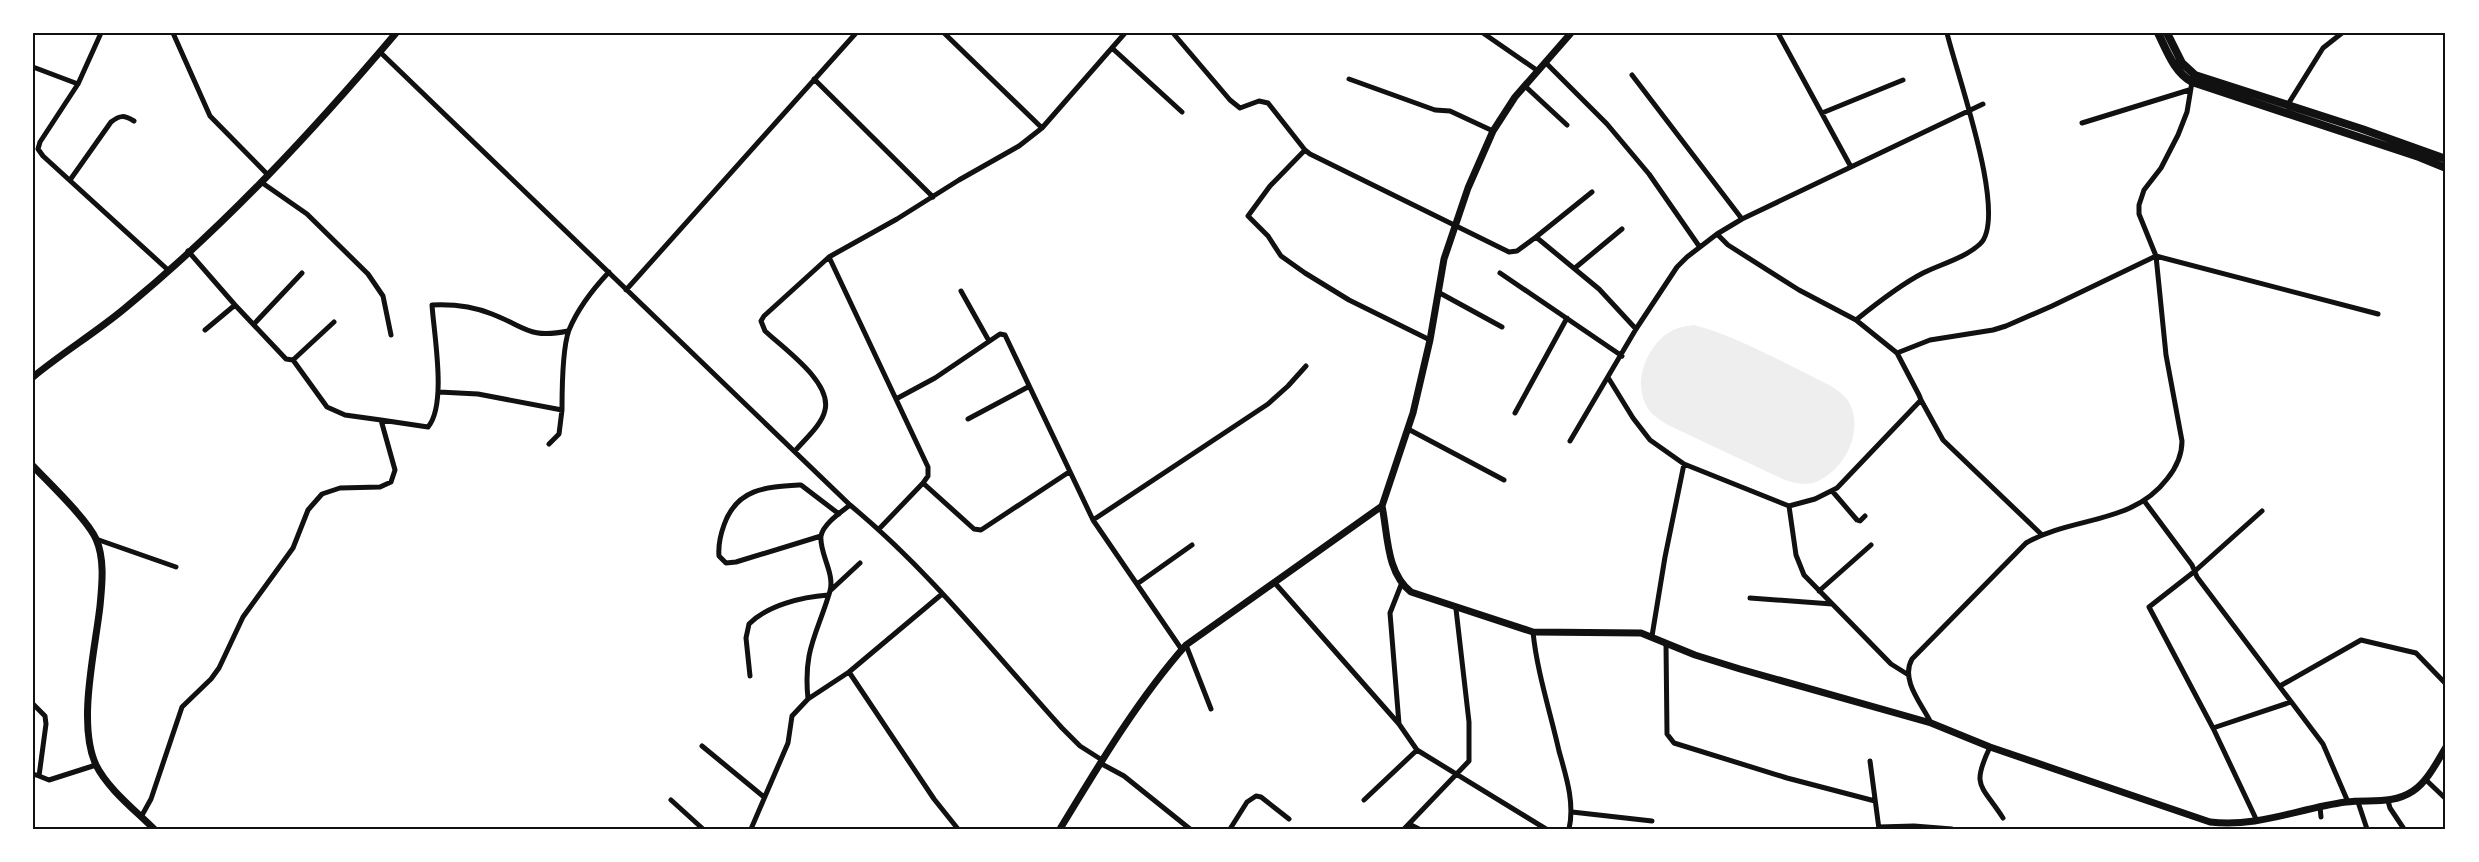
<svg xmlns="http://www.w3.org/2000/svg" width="2479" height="862" font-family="Barlow,sans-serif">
  <rect width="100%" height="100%" fill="#fff"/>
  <path fill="#eee" d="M 1694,325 C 1737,336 1790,366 1831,386 C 1840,392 1849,398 1852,409 C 1861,437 1843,471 1816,482 C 1806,486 1795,483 1785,480 L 1668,425 C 1659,419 1649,414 1645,403 C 1634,380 1647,347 1668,333 C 1676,328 1684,326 1694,325 Z"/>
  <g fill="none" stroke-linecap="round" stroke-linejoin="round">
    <path stroke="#111" stroke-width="5" d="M 101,33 L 78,84 L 40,142 L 38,149 L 43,156 L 168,270
      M 173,33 L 210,116 L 268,175
      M 944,33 L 1042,128
      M 1173,33 L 1230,100 L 1240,108 L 1259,101 L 1268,103 L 1305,150 L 1310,154 L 1509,252 L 1517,251 L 1536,237 L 1599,289 L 1636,329
      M 1483,33 L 1538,71
      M 1778,33 L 1851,167
      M 1112,48 L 1182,112
      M 380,52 L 850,505 C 929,570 994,653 1062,728 L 1080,746 L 1102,760
      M 1545,62 L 1607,124 L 1649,174 L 1699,246
      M 33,67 L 78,84
      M 1632,75 L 1742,219
      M 814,79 L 933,197
      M 1349,79 L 1435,110 L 1450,111 L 1493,131
      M 1525,86 L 1567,125
      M 2287,106 L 2323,48 L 2342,33
      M 1822,113 L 1903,80
      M 2082,123 L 2189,90
      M 1305,150 L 1270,186 L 1248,216 L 1268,236 L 1281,256 L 1305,273 L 1349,300 L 1430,340
      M 70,180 L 111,122 C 120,115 124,115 134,121
      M 261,182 L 307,214 L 368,274 L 383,296 L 391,335
      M 1536,237 L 1592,192
      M 188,251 L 235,305 L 286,359 L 293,360 L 334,322
      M 829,257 L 928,467 L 928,476 L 923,483 L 879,529
      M 1575,268 L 1622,229
      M 1500,273 L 1622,356
      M 626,290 L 856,33
      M 961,291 L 989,341
      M 1438,292 L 1502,327
      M 1856,320 C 1877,303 1900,285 1923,273 C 1941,264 1965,258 1980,244 C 2009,217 1956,72 1947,33
      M 254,324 L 302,273
      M 205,330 L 235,305
      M 1897,353 L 1930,340 L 1993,330 L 2006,326 L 2052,306 L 2156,256 L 2378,314
      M 1609,379 L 1633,418 L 1650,440 L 1684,464 L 1789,506 L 1815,499 L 1837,488 L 1921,400 L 1919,395 L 1897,353 L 1856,320 L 1799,290 L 1728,245 L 1717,234 L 1742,219 L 1983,104
      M 439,392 L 478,394 L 562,410 C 562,388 562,349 569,330 C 578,308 593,289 609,272
      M 896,399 L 935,378 L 1000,334 L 1005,335 L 1093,520 L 1182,650
      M 1921,400 L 1943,440 L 2041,534
      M 1515,413 L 1567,318
      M 968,419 L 1028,387
      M 381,420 L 428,427 C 447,405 434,335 432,305 C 453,304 472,306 492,314 C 526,327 529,339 568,331
      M 1408,429 L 1504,480
      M 1570,441 L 1636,329 L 1677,267 L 1687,257 L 1717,234
      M 549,444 L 559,434 L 562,410
      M 795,451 C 804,440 822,425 825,410 C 832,382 783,348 765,331 L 761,321 L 764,316 L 829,257 L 897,219 L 959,180 L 1019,146 L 1042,128 L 1125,33
      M 923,483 L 974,529 L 981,530 L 1069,472
      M 1833,492 L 1857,520 L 1860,521 L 1865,516
      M 2145,502 L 2192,565 L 2197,577 L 2323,744 L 2348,802
      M 1789,506 L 1796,555 L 1804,575 L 1891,664 L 1907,674
      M 1093,520 L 1268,404 L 1288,386 L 1306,366
      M 821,536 L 736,562 L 726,563 L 719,556 C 718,544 720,536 724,525 C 737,488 766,487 801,485 L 839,514
      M 96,539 L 176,567
      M 1274,582 L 1399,724
      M 1137,584 L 1192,545
      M 1401,585 L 1390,613 L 1399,724 L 1417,750 L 1546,829
      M 831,590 L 860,563
      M 1819,591 L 1871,545
      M 1750,598 L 1832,604
      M 1533,632 C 1537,672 1550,711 1559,751 C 1566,776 1575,803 1569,829
      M 1652,636 L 1665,557 L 1684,464
      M 1666,643 L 1667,734 L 1674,743 L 1787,778 L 1875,801
      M 1186,645 L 1211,709
      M 849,672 L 934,799 L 958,829
      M 750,676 L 746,638 L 749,624 C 768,605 802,597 828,595
      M 2280,686 L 2361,640 L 2416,653 L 2446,684
      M 808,699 L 849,672 L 942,594
      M 33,704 L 45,716 L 46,724 L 39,776 L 33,774
      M 1931,723 C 1922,704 1900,680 1912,659 L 2026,543 C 2073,516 2132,525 2167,479 C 2176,468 2182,456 2182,441 L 2166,355 L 2156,256 L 2139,214 L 2139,205 L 2144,190 L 2161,168 L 2178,135 L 2187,112 L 2192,82
      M 2213,728 L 2291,702
      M 702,746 L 764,797
      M 1990,747 C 1971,787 1981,784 2003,818
      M 1870,761 L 1879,829
      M 1100,763 L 1124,776 L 1190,829
      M 39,776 L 49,780 L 96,765
      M 2425,779 L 2446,799
      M 671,800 L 703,829
      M 1364,800 L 1417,750
      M 2388,801 L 2390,808 L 2404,829
      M 2358,802 L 2367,829
      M 2320,807 L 2321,817
      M 1572,812 L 1652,821
      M 141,817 L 151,799 L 182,707 L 211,679 L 219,668 L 243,617 L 293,548 L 308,510 L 322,494 L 340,488 L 380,487 L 391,482 L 395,470 L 381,420 L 345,415 L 327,407 L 293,360
      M 2257,821 L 2213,728 L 2149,607 L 2195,571 L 2262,511
      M 1409,824 L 1419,829
      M 1879,827 L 1914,826 L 1952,829
      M 751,829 L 788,743 L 792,716 L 808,699 C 803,649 817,635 830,591 C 835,573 819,553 821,536 C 823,524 841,512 850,505
      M 1230,829 L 1247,802 L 1256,796 L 1261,797 L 1289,819
      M 1404,829 L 1469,761 L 1469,722 L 1456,609"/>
    <path stroke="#111" stroke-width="7" d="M 33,377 C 62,353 95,333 124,309 C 224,227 313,131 396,33
      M 33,466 C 49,483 87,519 96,539 C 105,559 102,585 100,606 C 95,651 77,724 96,765 C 108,789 135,810 154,829
      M 1382,506 C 1388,535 1386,572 1411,592 L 1533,632 L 1641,633 L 1695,655 L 1740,669 L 1931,723 L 1990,747 L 2210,822 C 2257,828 2300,808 2346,802 C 2369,799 2392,805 2413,791 C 2427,782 2437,762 2446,747
      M 1060,829 C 1097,768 1138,699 1186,645 L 1382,506 L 1413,413 L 1430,340 L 1444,259 L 1468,188 L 1493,131 L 1515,97 L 1571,33"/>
    <path stroke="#111" stroke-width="8" d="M 2158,33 C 2167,51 2174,72 2192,82 L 2419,157 L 2446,168
      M 2167,33 L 2182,63 L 2195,75 L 2362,129 L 2446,159"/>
  </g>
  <rect width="2479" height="862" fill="none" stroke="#ffffff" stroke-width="69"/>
  <rect x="34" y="34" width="2410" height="794" fill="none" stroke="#111" stroke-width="2"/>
</svg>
